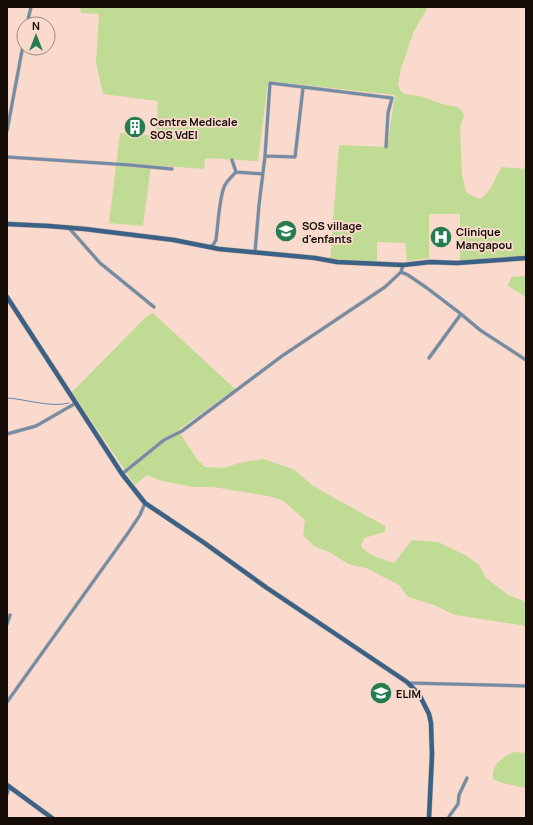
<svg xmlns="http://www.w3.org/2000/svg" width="533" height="825" font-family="Manrope,sans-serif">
  <rect width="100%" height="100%" fill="#f9dacc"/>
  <path fill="#c0db93" d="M 80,7 L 428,7 L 414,31 L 401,69 L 398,85 L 400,90 L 404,94 L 420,96 L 445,105 L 457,107 L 462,111 L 464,116 L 460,127 L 462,175 L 466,191 L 470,195 L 480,199 C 491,193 495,177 502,167 L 526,169 L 526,261 L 460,265 L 460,214 L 429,214 L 429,258 L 407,261 L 405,243 L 377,242 L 377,266 L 330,261 L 339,145 L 387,147 L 395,95 L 268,81 L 258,161 L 205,158 L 204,169 L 151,165 L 143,226 L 109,223 L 120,133 L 156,136 L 158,101 L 103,94 L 96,63 L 99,14 L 81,13 Z
    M 526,276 L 526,297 L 508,286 L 511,277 Z
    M 153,313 L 235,389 L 178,430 L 196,458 L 205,467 L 223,468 L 243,462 L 264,459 L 295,470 L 313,486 L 385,526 L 385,532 L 364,538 L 361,546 C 368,556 383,559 394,563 L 412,540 L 438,542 L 467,556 L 480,566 L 486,578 L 508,595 L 526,602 L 526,626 L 455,615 L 434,605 L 408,597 L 399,585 L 366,568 L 348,564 L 331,553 L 314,546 L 303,535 L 305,520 L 282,500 L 268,496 L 213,487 L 193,487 L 162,481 L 147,475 L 135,485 L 72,392 L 146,317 Z
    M 514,752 L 526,753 L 526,788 L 502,783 L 493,779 C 491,765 502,757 514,752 Z"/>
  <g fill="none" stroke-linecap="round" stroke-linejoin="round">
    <path stroke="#6388b2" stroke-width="1" d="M 7,398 C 26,399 51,408 69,403"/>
    <g stroke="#d5b9ac" stroke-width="4">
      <path id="street" d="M 27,24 L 31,7
        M 7,131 L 24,40
        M 265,156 L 295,157 L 303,88
        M 7,157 L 130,165 L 172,169
        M 232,160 L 236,172
        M 69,228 L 100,263 L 154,307
        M 209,247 L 213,245 L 216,240 C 218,225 219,201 224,187 C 226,182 232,176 236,172 L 263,174
        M 255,252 L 259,205 L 265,156 L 270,83 L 392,98 L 388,113 L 386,147
        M 401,272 L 408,275 L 427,288 L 461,314 L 480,330 L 526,360
        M 429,358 L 461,314
        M 7,434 L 36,426 L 76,403
        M 122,474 L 164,440 L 182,431 L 282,356 L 385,287 L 401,272 L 403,265
        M 7,624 L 10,615
        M 408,683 L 526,686
        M 7,702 L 128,533 L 140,515 L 145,503
        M 7,794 L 10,786
        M 448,818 L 458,804 L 459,795 L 467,778"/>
    </g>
    <g stroke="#d5b9ac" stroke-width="5.5">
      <path id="secondary" d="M 7,224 L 49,226 L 85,229 L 174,240 L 219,249 L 315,258 L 337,262 L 403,265 L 430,262 L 457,263 L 526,258
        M 7,297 L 122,474 L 145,503 L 203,542 L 267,588 L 407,682 L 419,694 L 429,714 L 431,723 L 432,755 L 429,818
        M 7,785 L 52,818"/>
    </g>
    <use href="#street" stroke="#718ca5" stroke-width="3"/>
    <use href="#secondary" stroke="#3a6286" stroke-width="4.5"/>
  </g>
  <defs>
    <g id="building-disc" transform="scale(1.15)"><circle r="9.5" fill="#257c50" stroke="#f9dacc"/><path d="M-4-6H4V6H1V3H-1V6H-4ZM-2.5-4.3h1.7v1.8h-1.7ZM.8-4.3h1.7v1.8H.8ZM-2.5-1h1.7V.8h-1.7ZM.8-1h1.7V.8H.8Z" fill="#fff"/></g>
    <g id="school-disc" transform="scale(1.15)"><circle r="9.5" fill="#257c50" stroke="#f9dacc"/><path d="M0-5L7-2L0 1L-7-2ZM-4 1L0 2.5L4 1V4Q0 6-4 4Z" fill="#fff"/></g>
    <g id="hospital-disc" transform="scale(1.15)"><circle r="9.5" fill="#257c50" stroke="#f9dacc"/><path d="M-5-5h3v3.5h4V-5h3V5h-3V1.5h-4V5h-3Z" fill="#fff"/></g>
  </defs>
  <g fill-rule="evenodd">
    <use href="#building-disc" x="135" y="127"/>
    <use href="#school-disc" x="286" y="231"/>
    <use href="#hospital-disc" x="441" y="237"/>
    <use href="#school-disc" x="381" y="693"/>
  </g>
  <g text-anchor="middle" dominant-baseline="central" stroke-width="3.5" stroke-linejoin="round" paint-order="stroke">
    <g font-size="11" font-weight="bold" fill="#150b07" stroke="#f9dacc" text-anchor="start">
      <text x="150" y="121">Centre Medicale<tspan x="150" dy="13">SOS VdE|</tspan></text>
      <text x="302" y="225">SOS village<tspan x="302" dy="13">d'enfants</tspan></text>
      <text x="456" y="231">Clinique<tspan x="456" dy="13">Mangapou</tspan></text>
      <text x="396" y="693">ELIM</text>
    </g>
  </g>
  <rect width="533" height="825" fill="none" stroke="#150b07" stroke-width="16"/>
  <g transform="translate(36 36)"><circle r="19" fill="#f9dacc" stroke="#9e877d"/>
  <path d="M0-3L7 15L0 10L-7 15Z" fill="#257c50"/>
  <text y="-6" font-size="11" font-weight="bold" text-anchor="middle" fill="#150b07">N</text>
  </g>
</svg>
